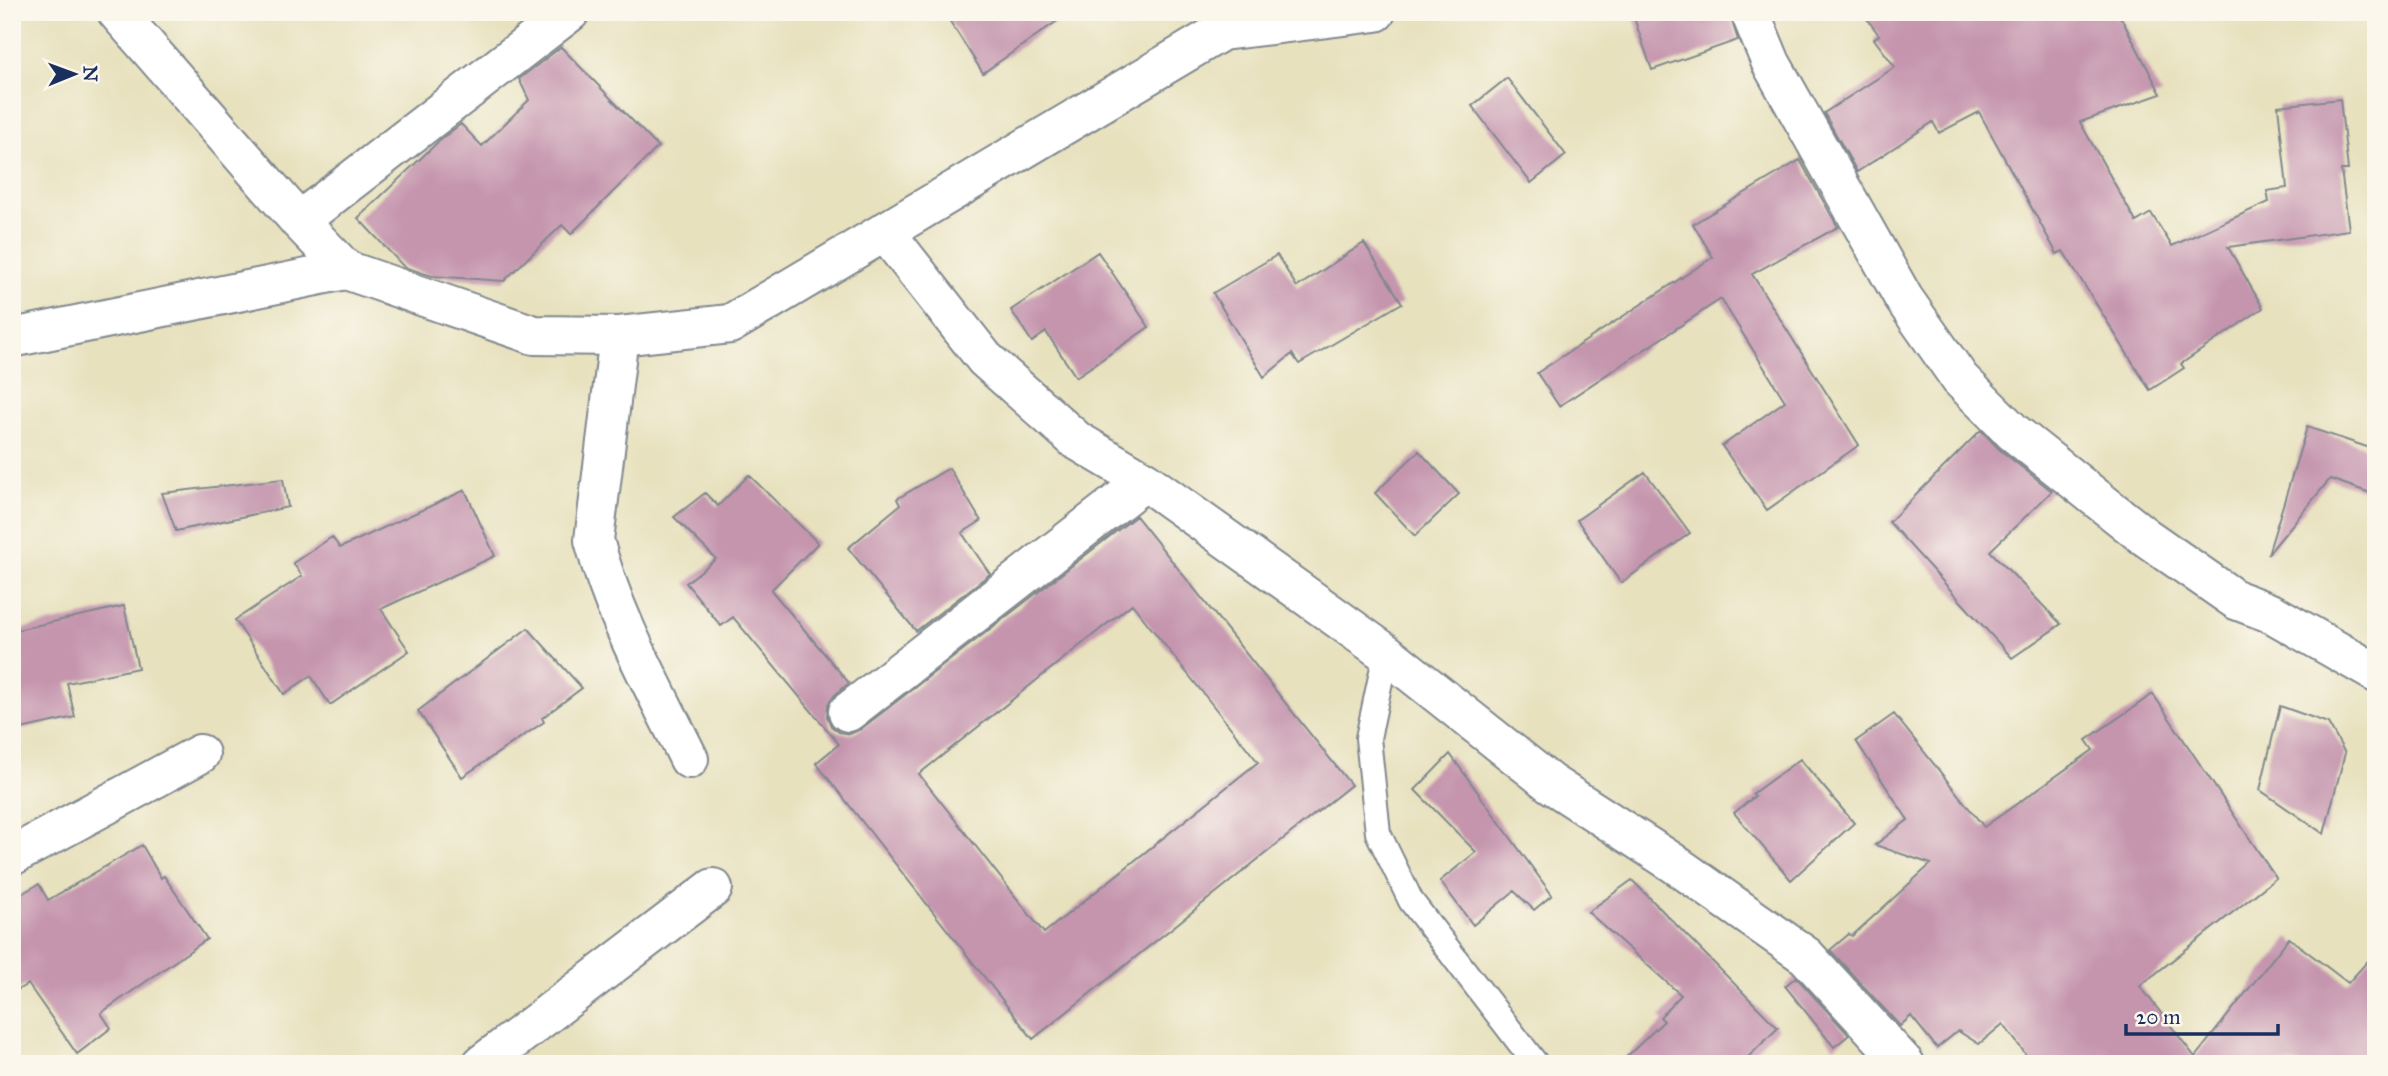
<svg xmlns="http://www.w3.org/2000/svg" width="2388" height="1076" font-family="'IM FELL Great Primer',serif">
  <rect width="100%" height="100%" fill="#fbf7ec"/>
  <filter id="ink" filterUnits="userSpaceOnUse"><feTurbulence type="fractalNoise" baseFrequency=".0143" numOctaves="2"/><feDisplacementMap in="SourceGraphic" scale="14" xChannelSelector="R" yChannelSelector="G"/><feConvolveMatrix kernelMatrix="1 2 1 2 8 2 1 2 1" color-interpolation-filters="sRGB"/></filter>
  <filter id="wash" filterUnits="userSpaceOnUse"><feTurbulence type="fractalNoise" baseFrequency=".00686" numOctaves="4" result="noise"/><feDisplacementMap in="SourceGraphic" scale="28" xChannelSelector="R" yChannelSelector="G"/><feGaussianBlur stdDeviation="1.57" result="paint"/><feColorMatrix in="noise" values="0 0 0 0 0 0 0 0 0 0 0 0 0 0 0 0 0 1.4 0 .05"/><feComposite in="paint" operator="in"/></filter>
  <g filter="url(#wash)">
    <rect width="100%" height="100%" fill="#e7e1be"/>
    <g id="blocks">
      <path fill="#c595ae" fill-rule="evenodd" d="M 944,12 L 1070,12 L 983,73 Z
        M 1632,12 L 1729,12 L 1738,40 L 1652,70 Z
        M 1862,12 L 2118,12 L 2161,94 L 2080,122 L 2136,222 L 2151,213 L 2172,246 L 2269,202 L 2267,191 L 2287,188 L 2278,106 L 2340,99 L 2348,170 L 2341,170 L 2349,230 L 2228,247 L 2263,308 L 2181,364 L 2184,368 L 2150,390 L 2063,251 L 2057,254 L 1979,112 L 1939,133 L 1933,122 L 1857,172 L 1824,113 L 1895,67 L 1874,39 L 1879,35 Z
        M 561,47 L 658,147 L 571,234 L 562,225 L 504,281 L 432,276 L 404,267 L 358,218 L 441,139 L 461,124 L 482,146 L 529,100 L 519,79 Z
        M 1507,78 L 1566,155 L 1531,183 L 1472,106 Z
        M 1800,160 L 1838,227 L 1752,274 L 1859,445 L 1767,510 L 1722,446 L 1785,401 L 1721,299 L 1559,406 L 1537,373 L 1713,257 L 1693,224 Z
        M 1364,243 L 1402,303 L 1299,364 L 1292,354 L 1264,377 L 1213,293 L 1277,255 L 1297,287 Z
        M 1098,252 L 1149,327 L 1076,377 L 1046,332 L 1032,342 L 1011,310 Z
        M 2307,427 L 2376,450 L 2376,495 L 2330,479 L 2268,554 Z
        M 1981,430 L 1999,449 L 2052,491 L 1990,551 L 2061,624 L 2012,658 L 1889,522 Z
        M 1419,451 L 1459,494 L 1415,536 L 1375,493 Z
        M 949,468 L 981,521 L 962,533 L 990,574 L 916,631 L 848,548 L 900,505 L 897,499 Z
        M 1645,472 L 1690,533 L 1621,583 L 1577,520 Z
        M 749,475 L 818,543 L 771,590 L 849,683 L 835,695 L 828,704 L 827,716 L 831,726 L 839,732 L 850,734 L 861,729 L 1136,516 L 1351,785 L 1033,1039 L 816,763 L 839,744 L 733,617 L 721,626 L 686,583 L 716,559 L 674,517 L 705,493 L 718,506 ZM 1132,604 L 1258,762 L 1044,933 L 919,774 Z
        M 283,479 L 288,507 L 176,531 L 162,493 Z
        M 465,490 L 495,556 L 381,609 L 409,651 L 330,705 L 311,676 L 284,694 L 235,620 L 302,576 L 293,563 L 332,537 L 340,548 Z
        M 124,606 L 138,668 L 67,683 L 75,717 L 12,731 L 12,631 Z
        M 528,628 L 582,688 L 542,718 L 544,722 L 462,777 L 418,711 Z
        M 2153,694 L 2276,878 L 2140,986 L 2195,1057 L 2289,938 L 2348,983 L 2376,952 L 2376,1064 L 2033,1064 L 2003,1024 L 1979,1044 L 1958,1031 L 1937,1048 L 1911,1016 L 1900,1026 L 1830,950 L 1849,934 L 1852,936 L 1931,864 L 1875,845 L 1908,820 L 1856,741 L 1894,714 L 1984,827 L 2093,750 L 2086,740 Z
        M 2280,706 L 2328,723 L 2345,753 L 2324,834 L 2260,790 Z
        M 1450,754 L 1552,895 L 1534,910 L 1514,891 L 1473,925 L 1440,881 L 1476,852 L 1415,790 Z
        M 1800,759 L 1854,823 L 1791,880 L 1734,813 L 1755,796 L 1752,794 Z
        M 142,845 L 161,878 L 164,876 L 207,939 L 101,1013 L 111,1028 L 77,1054 L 28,984 L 12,993 L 12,899 L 39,884 L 48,900 Z
        M 1632,880 L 1778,1028 L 1741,1064 L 1619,1064 L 1664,1021 L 1660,1017 L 1681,995 L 1588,912 Z
        M 1796,977 L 1849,1035 L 1834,1047 L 1785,986 Z"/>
    </g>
  </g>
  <g filter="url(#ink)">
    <use href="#blocks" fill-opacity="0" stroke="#81888e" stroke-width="2"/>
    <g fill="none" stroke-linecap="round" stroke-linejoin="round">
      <g stroke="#81888e" stroke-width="28">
        <path id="service" d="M 1386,653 L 1368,738 L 1378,833 L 1411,901 L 1536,1064"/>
      </g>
      <g stroke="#81888e" stroke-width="42">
        <path id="minor" d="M 1750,12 L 1771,63 L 1904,299 L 1960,379 L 2013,432 L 2144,536 L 2236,600 L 2273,614 L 2376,673
          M 299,221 L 570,12
          M 885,232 L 985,359 L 1076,440 L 1145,481 L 1386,653 L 1550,783 L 1672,862 L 1806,956 L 1905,1064
          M 619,336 L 594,540 C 614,618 654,687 689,759
          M 848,712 L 1145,481
          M 12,856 L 200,754
          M 482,1064 L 713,888"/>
      </g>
      <g stroke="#81888e" stroke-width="42">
        <path id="tertiary" d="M 117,12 L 299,221 L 346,270
          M 12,338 L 346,270 L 534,335 L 619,336 L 730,324 L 1222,31 L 1376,12"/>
      </g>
      <use href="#service" stroke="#fff" stroke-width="24"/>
      <use href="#minor" stroke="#fff" stroke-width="38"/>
      <use href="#tertiary" stroke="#fff" stroke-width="38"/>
    </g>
  </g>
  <rect width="2388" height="1076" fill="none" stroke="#fbf7ec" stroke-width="42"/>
  <g transform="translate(74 74) rotate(89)" stroke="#fbf7ec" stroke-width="5" paint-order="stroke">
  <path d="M0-5L12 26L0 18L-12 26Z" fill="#1b2f5e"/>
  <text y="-10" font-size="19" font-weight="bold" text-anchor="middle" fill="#1b2f5e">N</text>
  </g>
  <path d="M2126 1024v10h152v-10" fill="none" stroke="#1b2f5e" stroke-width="3.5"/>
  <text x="2136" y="1024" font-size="21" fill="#1b2f5e" stroke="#fbf7ec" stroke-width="5" paint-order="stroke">20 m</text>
</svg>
